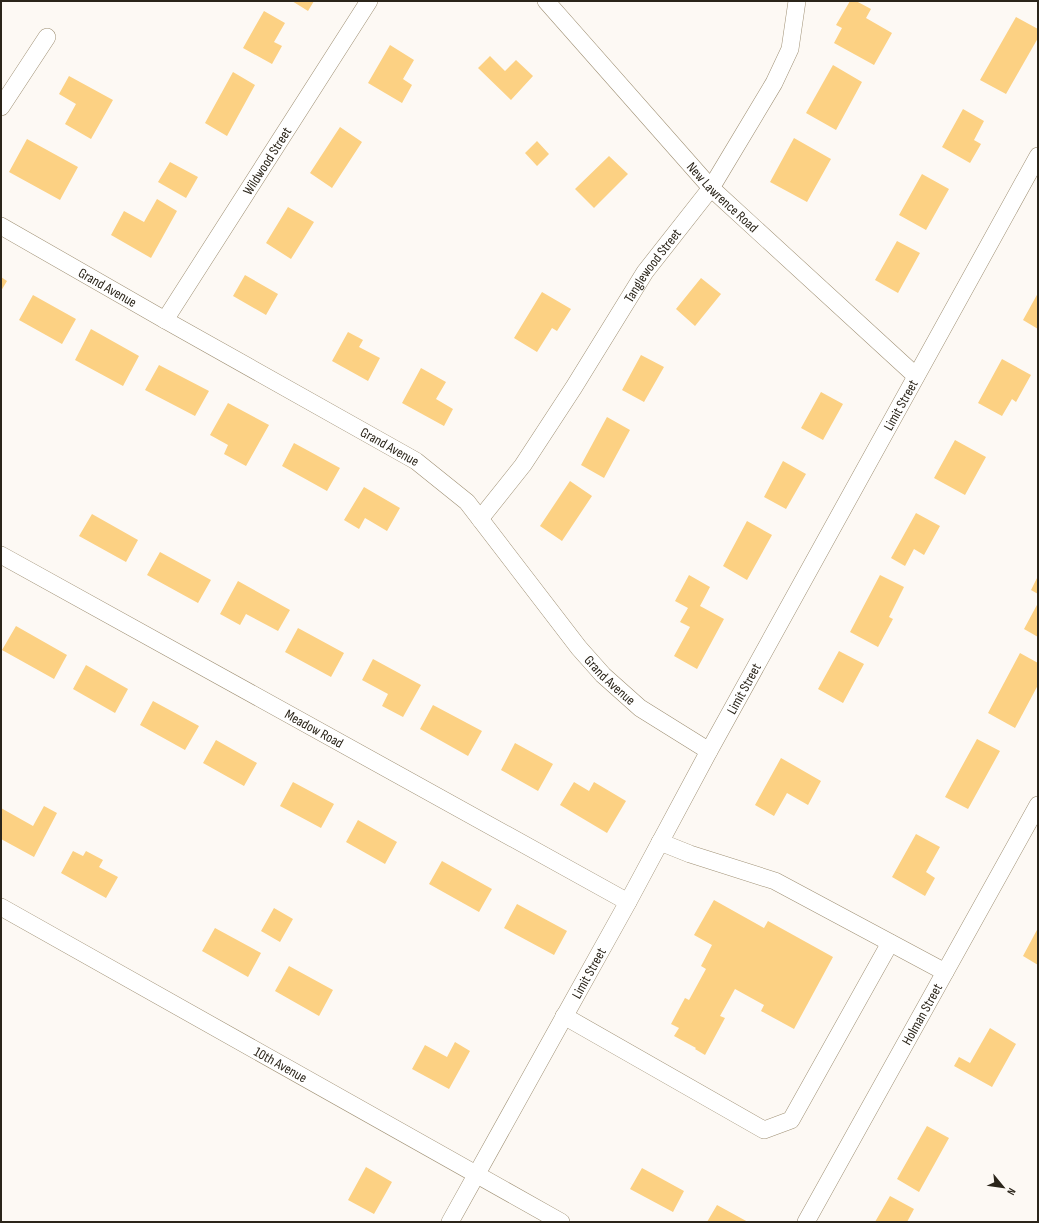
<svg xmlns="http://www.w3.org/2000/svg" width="1039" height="1223" font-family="'Sofia Sans Condensed',sans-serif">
  <rect width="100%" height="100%" fill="#fdf9f4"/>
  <path fill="#fcd183" d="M 292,1 L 314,1 L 308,11 Z
    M 850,1 L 856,1 L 871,9 L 866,18 L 892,33 L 874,65 L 834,43 L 842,28 L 836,25 Z
    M 264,11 L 285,23 L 274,42 L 282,46 L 272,64 L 243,48 Z
    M 1016,17 L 1038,29 L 1038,38 L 1006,94 L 980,80 Z
    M 390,45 L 414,60 L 403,79 L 412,85 L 402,103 L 368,83 Z
    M 490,56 L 505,71 L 516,60 L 533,76 L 511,100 L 478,68 Z
    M 833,65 L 862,82 L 836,130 L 806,113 Z
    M 233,72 L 255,85 L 227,136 L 205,123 Z
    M 69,76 L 113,100 L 91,139 L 65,124 L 76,104 L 59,94 Z
    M 963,109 L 984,121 L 974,140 L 981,144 L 970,163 L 942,147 Z
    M 340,127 L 362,142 L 332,188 L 310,173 Z
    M 794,138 L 831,159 L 807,202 L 770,182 Z
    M 27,139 L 78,167 L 60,200 L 9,172 Z
    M 537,141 L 549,154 L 537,166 L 525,153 Z
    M 609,156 L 628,174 L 594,208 L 575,189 Z
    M 170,162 L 198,177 L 186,198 L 158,182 Z
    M 922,174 L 949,189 L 926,230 L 899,215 Z
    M 157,199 L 177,211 L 151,258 L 111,235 L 124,211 L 144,222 Z
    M 288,207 L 314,222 L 291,259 L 266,243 Z
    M 897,241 L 920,253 L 898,293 L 875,280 Z
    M 245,275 L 278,294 L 266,315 L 233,296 Z
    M 1,277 L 7,281 L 1,291 Z
    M 701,278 L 721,294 L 695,326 L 676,309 Z
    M 542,292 L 571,309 L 557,331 L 552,328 L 537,352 L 514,338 Z
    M 1038,293 L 1038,329 L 1023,320 Z
    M 33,295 L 76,319 L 62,344 L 19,320 Z
    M 91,329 L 139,356 L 123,386 L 75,360 Z
    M 348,332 L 363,340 L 359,347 L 380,358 L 368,381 L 332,361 Z
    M 641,355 L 664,367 L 644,402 L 622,390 Z
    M 1002,359 L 1031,375 L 1016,402 L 1012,399 L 1002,416 L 978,403 Z
    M 159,365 L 209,391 L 195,416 L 145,390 Z
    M 421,368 L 446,382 L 436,399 L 453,409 L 444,426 L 402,403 Z
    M 821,392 L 843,404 L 823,440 L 801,428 Z
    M 228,403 L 269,425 L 246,466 L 224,454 L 228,445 L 210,435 Z
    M 607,417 L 630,430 L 604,478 L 581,465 Z
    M 955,440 L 986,457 L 965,495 L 934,478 Z
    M 294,443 L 340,468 L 327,491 L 282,466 Z
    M 783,461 L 806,474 L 786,509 L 764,497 Z
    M 570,481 L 592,496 L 562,541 L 540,526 Z
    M 364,487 L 400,508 L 387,531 L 365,518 L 359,529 L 344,520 Z
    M 916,513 L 940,526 L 924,555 L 914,549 L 905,566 L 891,558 Z
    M 92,514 L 138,540 L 126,562 L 79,536 Z
    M 747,521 L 772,535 L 747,580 L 723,566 Z
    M 160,552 L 211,580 L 198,603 L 147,575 Z
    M 689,575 L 710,587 L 700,606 L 724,619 L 697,669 L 674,656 L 690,627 L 680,622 L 688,608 L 675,601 Z
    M 880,575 L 904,587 L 889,617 L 893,619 L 878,647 L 850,632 Z
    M 1038,576 L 1038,594 L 1031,590 Z
    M 238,581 L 290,610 L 278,631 L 246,614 L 240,625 L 220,614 Z
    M 1038,603 L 1038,637 L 1024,629 Z
    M 16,626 L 67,655 L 54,679 L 2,650 Z
    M 298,628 L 344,653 L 331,677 L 285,652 Z
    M 839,651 L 864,664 L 843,703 L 818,689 Z
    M 1020,653 L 1038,663 L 1038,685 L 1015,728 L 988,713 Z
    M 373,659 L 421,685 L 403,717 L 382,706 L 388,694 L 362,680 Z
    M 86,665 L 128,689 L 115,713 L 73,689 Z
    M 153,701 L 199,726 L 185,750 L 140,725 Z
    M 433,705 L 482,731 L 468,756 L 420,729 Z
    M 977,739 L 1000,751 L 968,809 L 945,797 Z
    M 216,740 L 257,763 L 244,786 L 203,763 Z
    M 515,743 L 553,764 L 538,791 L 501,770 Z
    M 781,758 L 821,781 L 808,805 L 787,793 L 774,816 L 755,805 Z
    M 293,782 L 334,804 L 321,828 L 280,806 Z
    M 574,782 L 589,791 L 594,782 L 626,801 L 607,833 L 560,805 Z
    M 44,806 L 57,813 L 34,857 L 1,839 L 1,808 L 33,826 Z
    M 358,820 L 397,842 L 385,864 L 346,842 Z
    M 916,834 L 940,847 L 926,872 L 935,878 L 925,896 L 892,877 Z
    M 73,851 L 83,856 L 86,851 L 103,860 L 99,867 L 118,877 L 106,898 L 61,873 Z
    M 442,861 L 492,889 L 479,912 L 429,884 Z
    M 714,900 L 764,928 L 768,921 L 833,957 L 794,1029 L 761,1011 L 764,1005 L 735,989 L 720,1016 L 725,1018 L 705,1055 L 695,1049 L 696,1048 L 674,1036 L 679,1028 L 671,1024 L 685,998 L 689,1000 L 706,969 L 701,966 L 712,945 L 694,935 Z
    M 517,904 L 567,931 L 554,955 L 504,928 Z
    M 274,908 L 293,919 L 280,942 L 261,931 Z
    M 215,928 L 261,953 L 248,977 L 202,951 Z
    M 1038,928 L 1038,965 L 1023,956 Z
    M 289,966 L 333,990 L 319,1016 L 275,991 Z
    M 990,1028 L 1016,1044 L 992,1087 L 954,1066 L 959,1057 L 970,1063 Z
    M 455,1042 L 470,1051 L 449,1089 L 412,1069 L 425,1045 L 447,1057 Z
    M 927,1126 L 949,1138 L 919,1192 L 897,1179 Z
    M 366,1167 L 392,1182 L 374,1214 L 348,1200 Z
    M 642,1168 L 684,1191 L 673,1212 L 630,1189 Z
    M 890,1196 L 914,1209 L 907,1222 L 875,1222 Z
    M 717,1205 L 748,1222 L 707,1222 Z"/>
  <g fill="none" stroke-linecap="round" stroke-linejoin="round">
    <g stroke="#9f9074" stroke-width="18">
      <g id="minor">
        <path id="s1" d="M 546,1 L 711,188 L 916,376"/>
        <path d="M 1,107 L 47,37"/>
        <path id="s2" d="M 1,226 L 165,320 L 416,461 L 467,502 L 579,648 L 603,675 L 640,708 L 709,751"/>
        <path id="s3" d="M 165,320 L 369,1"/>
        <path id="s4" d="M 480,519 L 523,465 L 574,387 L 645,272 L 711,188 L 774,83 L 790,49 L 797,1"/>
        <path id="s5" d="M 1,555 L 628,902"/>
        <path d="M 660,842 L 690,854 L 775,881 L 945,972"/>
        <path id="s6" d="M 1,907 L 561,1222"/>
        <path d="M 564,1016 L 764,1130 L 791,1120 L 890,943"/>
        <path id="s7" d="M 450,1222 L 628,902 L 709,751 L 1038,156"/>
        <path id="s8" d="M 806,1222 L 1038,805"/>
      </g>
    </g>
    <use href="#minor" stroke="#fff" stroke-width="17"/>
  </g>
  <g text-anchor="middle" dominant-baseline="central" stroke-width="3.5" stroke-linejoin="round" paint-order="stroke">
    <g font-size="14" fill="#2b251a" stroke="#fdf9f4">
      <text stroke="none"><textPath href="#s3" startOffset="189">Wildwood Street</textPath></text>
      <text stroke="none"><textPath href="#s1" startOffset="264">New Lawrence Road</textPath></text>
      <text stroke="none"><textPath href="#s4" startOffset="307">Tanglewood Street</textPath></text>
      <text stroke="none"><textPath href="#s2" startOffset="123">Grand Avenue</textPath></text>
      <text stroke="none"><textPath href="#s7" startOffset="933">Limit Street</textPath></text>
      <text stroke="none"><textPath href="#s2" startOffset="447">Grand Avenue</textPath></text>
      <text stroke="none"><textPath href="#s2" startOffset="771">Grand Avenue</textPath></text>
      <text stroke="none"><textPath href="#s7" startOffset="609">Limit Street</textPath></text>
      <text stroke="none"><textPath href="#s5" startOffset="358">Meadow Road</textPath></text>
      <text stroke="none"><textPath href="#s7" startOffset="285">Limit Street</textPath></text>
      <text stroke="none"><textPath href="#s8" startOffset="238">Holman Street</textPath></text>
      <text stroke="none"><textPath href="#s6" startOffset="321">10th Avenue</textPath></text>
    </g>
  </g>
  <rect width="1039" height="1223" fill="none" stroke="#2b251a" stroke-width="4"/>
  <g transform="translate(1003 1187) rotate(119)" stroke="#fdf9f4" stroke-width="3" paint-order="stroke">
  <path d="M0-3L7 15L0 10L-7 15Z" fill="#2b251a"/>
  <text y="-6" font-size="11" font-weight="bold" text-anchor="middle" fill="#2b251a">N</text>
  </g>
</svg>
